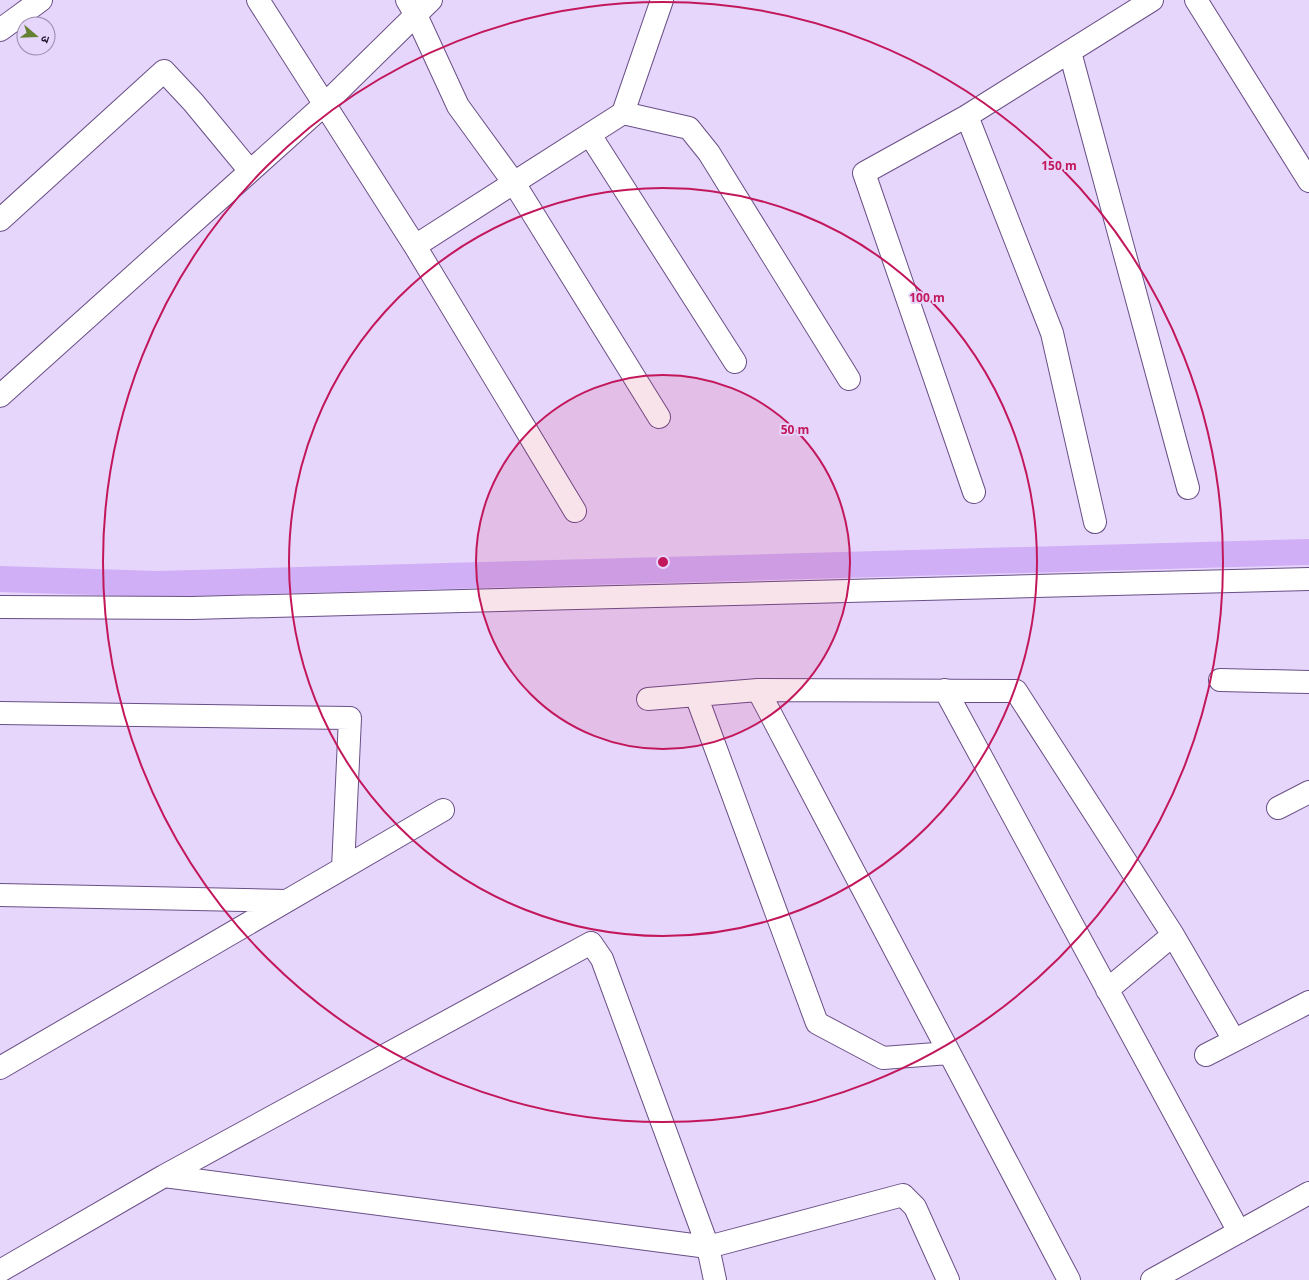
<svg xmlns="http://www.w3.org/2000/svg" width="1309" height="1280" font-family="'Open Sans','Noto Sans Devanagari',sans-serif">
  <rect width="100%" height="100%" fill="#e7d6fc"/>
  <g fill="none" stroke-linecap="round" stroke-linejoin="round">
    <path stroke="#d0aff6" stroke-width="26" d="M 0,579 L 158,584 L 1309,552"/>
    <g stroke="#694f86" stroke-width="24">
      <path id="minor" d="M 258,0 L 415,246 L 575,511
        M 407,0 L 416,15 L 458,106 L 514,183 L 659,417
        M 1196,0 L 1309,181
        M 0,30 L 41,0
        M 1070,52 L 1188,488
        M 623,113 L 689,128 L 709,153 L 849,379
        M 967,116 L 1052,333 L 1095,522
        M 590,135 L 735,362
        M 0,220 L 164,71 L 193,102 L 250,171
        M 415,246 L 623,113 L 662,0
        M 0,396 L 325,104 L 431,0
        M 974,492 L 864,173 L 967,116 L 1152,0
        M 0,607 L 192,608 L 1309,579
        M 1220,680 L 1309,682
        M 758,690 L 1069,1280
        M 945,690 L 1239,1232
        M 696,695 L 817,1023 L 883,1058 L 949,1053
        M 648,699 L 758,690 L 1016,691 L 1173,935 L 1234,1040
        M 0,713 L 350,718 L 343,868
        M 1278,808 L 1309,792
        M 0,895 L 286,901
        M 1107,990 L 1173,935
        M 1206,1055 L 1309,1002
        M 0,1068 L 443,810
        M 164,1176 L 708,1247 L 903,1195 L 915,1207 L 948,1280
        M 0,1271 L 164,1176 L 591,943 L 602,959 L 708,1247 L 715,1280
        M 1152,1280 L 1309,1193"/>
    </g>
    <use href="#minor" stroke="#fff" stroke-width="22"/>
  </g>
  <circle cx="663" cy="562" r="187" fill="#c2185b" fill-opacity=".12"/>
  <g fill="none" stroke="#c2185b" stroke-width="2">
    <circle cx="663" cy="562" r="187"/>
    <circle cx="663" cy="562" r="374"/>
    <circle cx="663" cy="562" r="560"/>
  </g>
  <circle cx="663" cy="562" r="6" fill="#c2185b" stroke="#e7d6fc" stroke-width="2"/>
  <g font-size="12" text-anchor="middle" font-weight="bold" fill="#c2185b" stroke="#e7d6fc" stroke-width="4" stroke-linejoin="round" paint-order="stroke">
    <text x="1059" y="170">150 m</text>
    <text x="927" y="302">100 m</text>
    <text x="795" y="434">50 m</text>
  </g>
  <g transform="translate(36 36) rotate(109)"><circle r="19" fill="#e7d6fc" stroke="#9789a9"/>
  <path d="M0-3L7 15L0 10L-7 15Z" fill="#668033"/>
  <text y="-6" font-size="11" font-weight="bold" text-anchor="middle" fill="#20152c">उ</text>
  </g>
</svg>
